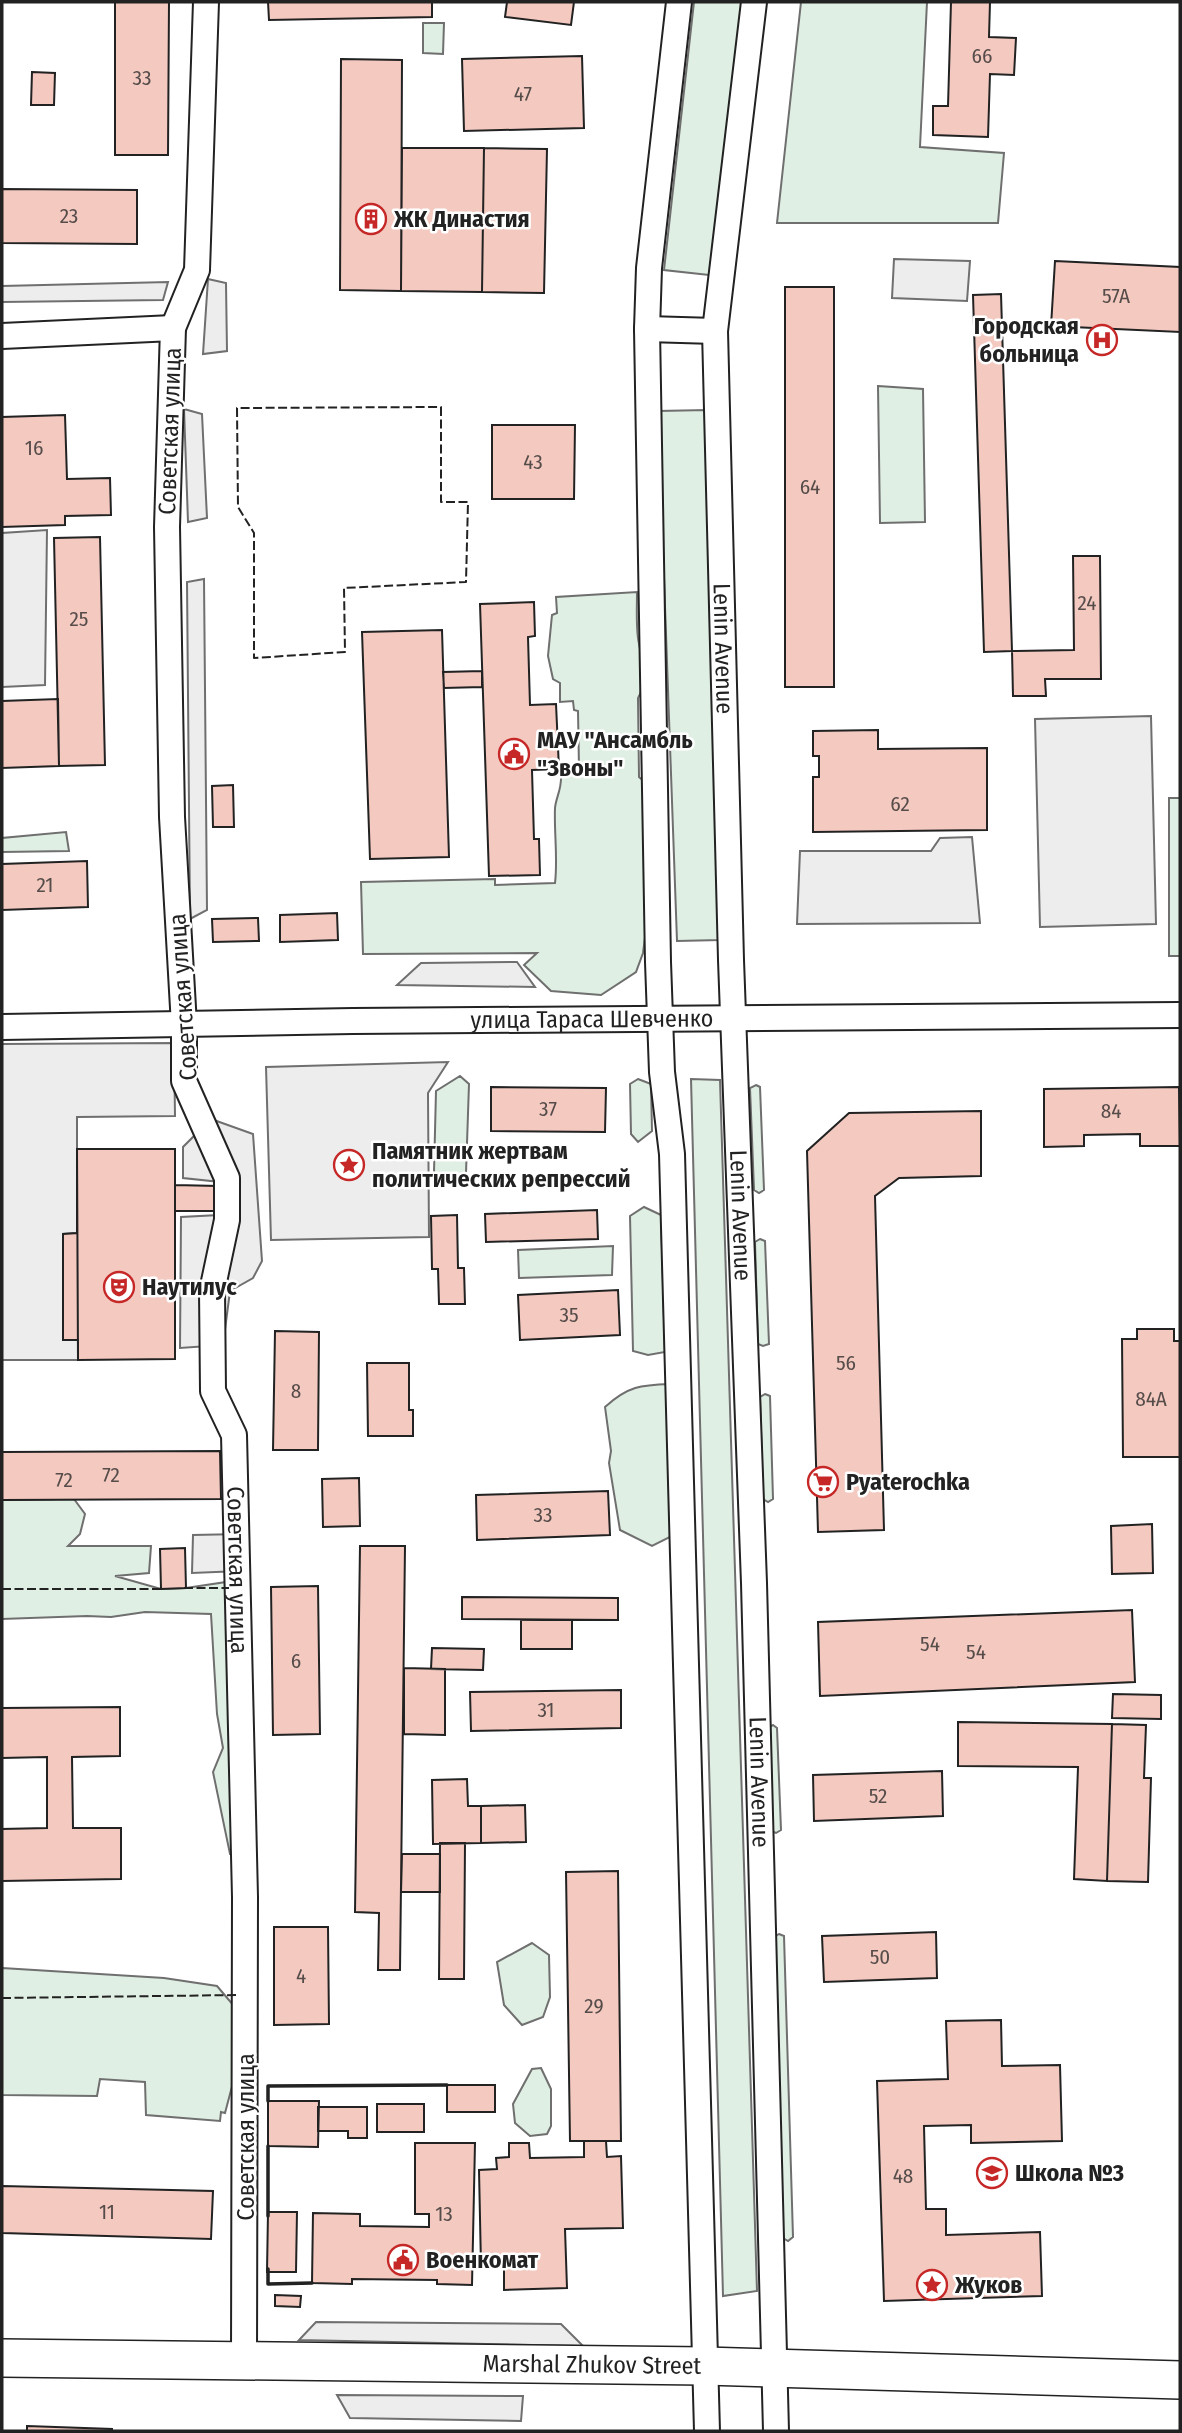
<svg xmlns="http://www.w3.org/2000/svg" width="1182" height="2433" font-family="'Fira Sans Condensed',sans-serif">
  <rect width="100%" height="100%" fill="#fff"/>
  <path fill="#e0efe3" stroke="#6f6f6f" stroke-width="2" d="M 694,2 L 747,2 L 718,276 L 664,270 Z
    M 801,2 L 927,2 L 920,147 L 1004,153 L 998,223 L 777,223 Z
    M 423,23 L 444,23 L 443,54 L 423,53 Z
    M 878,386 L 923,389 L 925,522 L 880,523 Z
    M 707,410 L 720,940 L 677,941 L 658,411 Z
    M 637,592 C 637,607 636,623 638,638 C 641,657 649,681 638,698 L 639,777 L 646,783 L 646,930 L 643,953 L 636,972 L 601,995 L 551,991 L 524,965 L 537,953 L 363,954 L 361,882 L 495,879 L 495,885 L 555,883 C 558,858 554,833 555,808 C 556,797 562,789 561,775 L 567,775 L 569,770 L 579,768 L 578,711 L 574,710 L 573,701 L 560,702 L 560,683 L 553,679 L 548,656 L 552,615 L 557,613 L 556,597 Z
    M 1169,798 L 1180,798 L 1180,956 L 1169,956 Z
    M 66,832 L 69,851 L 2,852 L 2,838 Z
    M 460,1076 L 469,1084 L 466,1173 L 460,1180 L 441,1182 L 434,1172 L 436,1091 Z
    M 638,1079 L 651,1084 L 652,1131 L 638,1142 L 631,1134 L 630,1084 Z
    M 691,1079 L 720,1080 L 757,2291 L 723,2296 Z
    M 756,1085 L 760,1087 L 764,1190 L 759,1193 L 754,1190 L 750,1088 Z
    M 644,1207 L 661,1215 L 665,1352 L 648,1355 L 633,1351 L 630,1216 Z
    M 760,1239 L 765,1241 L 769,1344 L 763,1346 L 758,1344 L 755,1242 Z
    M 613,1246 L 612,1275 L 519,1278 L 518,1250 Z
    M 670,1384 L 674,1535 L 652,1546 L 620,1530 L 609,1463 L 611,1451 L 605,1407 C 628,1386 641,1385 670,1384 Z
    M 765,1394 L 770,1396 L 773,1499 L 768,1502 L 763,1499 L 760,1397 Z
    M 74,1499 L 85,1514 L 80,1534 L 68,1546 L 151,1546 L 149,1573 L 115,1576 L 161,1589 L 186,1588 L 233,1581 L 239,1853 L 230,1854 L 213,1772 L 223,1748 L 217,1714 L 211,1614 L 145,1612 L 111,1617 L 87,1616 L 2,1619 L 2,1500 Z
    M 773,1725 L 777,1728 L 781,1830 L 776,1833 L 771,1831 L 767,1728 Z
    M 779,1934 L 784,1936 L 793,2237 L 788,2241 L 783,2238 L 774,1937 Z
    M 532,1943 L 549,1955 L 550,1997 L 543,2017 L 522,2025 L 504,2005 L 497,1962 Z
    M 2,1968 L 164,1978 L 217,1986 L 240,2013 L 244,2041 L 225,2113 L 221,2112 L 220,2121 L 146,2115 L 145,2082 L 100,2079 L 97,2096 L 2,2095 Z
    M 541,2068 L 551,2089 L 551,2126 L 547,2134 L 530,2136 L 515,2123 L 513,2104 L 532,2069 Z"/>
  <path fill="#ededed" stroke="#6f6f6f" stroke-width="2" d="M 894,259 L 970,261 L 967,301 L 892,298 Z
    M 208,279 L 226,283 L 227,351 L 203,354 Z
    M 168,282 L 163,300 L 2,302 L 2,286 Z
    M 184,409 L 202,414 L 207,518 L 188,522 Z
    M 47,530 L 45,685 L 2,687 L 2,533 Z
    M 204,579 L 207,910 L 190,919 L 187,582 Z
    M 1151,716 L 1156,924 L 1040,927 L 1035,719 Z
    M 972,837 L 980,923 L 797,924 L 800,851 L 931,851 L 940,838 Z
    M 517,962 L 535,987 L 397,985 L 421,963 Z
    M 174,1043 L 175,1116 L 77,1117 L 77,1233 L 63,1234 L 63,1340 L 78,1340 L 78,1360 L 2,1360 L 2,1044 Z
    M 448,1062 L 428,1093 L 429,1237 L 271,1240 L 266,1067 Z
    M 211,1119 L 253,1134 L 262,1261 L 253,1278 L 230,1291 L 223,1345 L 180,1348 L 181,1217 L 219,1215 L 220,1182 L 183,1178 L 183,1147 Z
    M 241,1534 L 240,1571 L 192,1573 L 193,1535 Z
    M 316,2322 L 561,2324 L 583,2346 L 299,2340 Z
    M 337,2395 L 523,2396 L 521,2421 L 350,2418 Z"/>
  <path fill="#f3c9c0" stroke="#222" stroke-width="2" d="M 115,2 L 169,2 L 168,155 L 115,155 Z
    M 268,2 L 432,2 L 432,17 L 269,20 Z
    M 507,2 L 574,2 L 571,25 L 505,17 Z
    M 951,2 L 990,2 L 989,37 L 1016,38 L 1014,75 L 990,74 L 988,137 L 933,135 L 933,106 L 948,106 Z
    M 582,56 L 584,128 L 464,131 L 462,59 Z
    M 341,59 L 402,60 L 401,291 L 340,290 Z
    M 32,72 L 55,73 L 54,105 L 31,105 Z
    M 402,148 L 484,148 L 482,292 L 401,291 Z
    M 484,148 L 547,149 L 544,293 L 482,292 Z
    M 2,189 L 137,190 L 137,244 L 2,243 Z
    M 1055,261 L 1180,267 L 1180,332 L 1051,326 Z
    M 785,287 L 834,287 L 834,687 L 785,687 Z
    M 1001,294 L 1012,651 L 984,652 L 973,295 Z
    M 65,415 L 67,479 L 110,478 L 111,515 L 65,516 L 65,525 L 2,527 L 2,417 Z
    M 492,425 L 575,425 L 574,499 L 492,499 Z
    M 100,537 L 105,765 L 59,766 L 54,538 Z
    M 1073,556 L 1100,556 L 1101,679 L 1045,679 L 1046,696 L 1013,696 L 1012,651 L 1074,650 Z
    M 534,602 L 535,636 L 528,637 L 530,705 L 556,704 L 559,769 L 532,770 L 534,839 L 539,839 L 540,875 L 489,876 L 480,604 Z
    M 442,630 L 449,857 L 370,859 L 362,632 Z
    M 482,671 L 482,687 L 444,688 L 443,672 Z
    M 58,699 L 59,766 L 2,768 L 2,701 Z
    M 878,730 L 878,749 L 987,748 L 987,830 L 813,832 L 813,777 L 819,777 L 819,756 L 813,756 L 813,731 Z
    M 233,785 L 234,827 L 213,827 L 212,786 Z
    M 87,861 L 88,907 L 2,910 L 2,864 Z
    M 337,913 L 338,940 L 280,942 L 280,915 Z
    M 258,918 L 259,941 L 213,942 L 212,919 Z
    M 491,1087 L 606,1088 L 605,1132 L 491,1131 Z
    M 1179,1087 L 1180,1146 L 1140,1146 L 1140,1134 L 1084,1135 L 1084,1146 L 1044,1147 L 1044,1089 Z
    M 981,1111 L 981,1176 L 899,1178 L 875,1196 L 884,1530 L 818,1532 L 807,1151 L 849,1113 Z
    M 77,1149 L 175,1149 L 175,1185 L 218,1186 L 218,1211 L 175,1211 L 175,1359 L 78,1360 L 78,1340 L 63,1340 L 63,1234 L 77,1233 Z
    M 77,1149 L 175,1149 L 175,1359 L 78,1360 Z
    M 597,1210 L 598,1239 L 486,1242 L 485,1214 Z
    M 457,1215 L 458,1268 L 464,1268 L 465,1304 L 439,1304 L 438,1269 L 432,1269 L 431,1216 Z
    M 618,1290 L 620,1335 L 520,1340 L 518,1295 Z
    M 1137,1329 L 1174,1329 L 1174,1341 L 1180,1341 L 1180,1457 L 1123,1457 L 1122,1339 L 1137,1339 Z
    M 275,1331 L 319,1332 L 318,1450 L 273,1450 Z
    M 367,1363 L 409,1363 L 409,1410 L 413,1410 L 413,1436 L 368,1436 Z
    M 220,1451 L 221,1499 L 2,1500 L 2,1452 Z
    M 359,1478 L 360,1526 L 323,1527 L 322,1479 Z
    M 608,1491 L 610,1535 L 477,1540 L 476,1495 Z
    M 1152,1524 L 1153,1573 L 1112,1574 L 1111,1526 Z
    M 360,1546 L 405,1546 L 400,1970 L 378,1970 L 379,1913 L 355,1912 Z
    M 185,1548 L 186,1588 L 161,1589 L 160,1549 Z
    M 318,1586 L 320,1734 L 273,1735 L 271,1587 Z
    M 462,1597 L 618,1598 L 618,1620 L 462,1619 Z
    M 1132,1610 L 1135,1682 L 820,1696 L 818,1622 Z
    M 521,1620 L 572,1620 L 572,1649 L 521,1649 Z
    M 432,1648 L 484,1649 L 483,1670 L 431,1669 Z
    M 404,1668 L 445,1669 L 445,1735 L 404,1734 Z
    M 621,1690 L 621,1728 L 471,1731 L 470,1692 Z
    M 1113,1694 L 1161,1695 L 1161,1719 L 1112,1718 Z
    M 120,1707 L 120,1756 L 72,1757 L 73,1828 L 121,1828 L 121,1879 L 2,1881 L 2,1829 L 47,1828 L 47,1757 L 2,1758 L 2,1708 Z
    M 958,1722 L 1112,1724 L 1107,1881 L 1074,1879 L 1078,1767 L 958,1766 Z
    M 1112,1724 L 1146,1725 L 1144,1778 L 1151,1778 L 1148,1882 L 1107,1881 Z
    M 942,1771 L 943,1816 L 814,1821 L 813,1775 Z
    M 467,1779 L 468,1806 L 481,1806 L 481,1843 L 433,1844 L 432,1780 Z
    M 525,1805 L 526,1842 L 481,1843 L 481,1806 Z
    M 440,1843 L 465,1843 L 464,1979 L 439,1979 Z
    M 402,1854 L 440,1854 L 440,1892 L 401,1892 Z
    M 618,1871 L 621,2141 L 570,2141 L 566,1872 Z
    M 274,1927 L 328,1927 L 329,2024 L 274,2025 Z
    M 936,1932 L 937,1978 L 824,1982 L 822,1936 Z
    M 1001,2020 L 1002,2066 L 1060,2065 L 1062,2141 L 971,2143 L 971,2125 L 924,2126 L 926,2209 L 946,2209 L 946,2235 L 1040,2232 L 1042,2296 L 884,2301 L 877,2081 L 948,2079 L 946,2021 Z
    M 447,2085 L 495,2085 L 495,2112 L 447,2112 Z
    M 268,2101 L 319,2101 L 318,2147 L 268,2146 Z
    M 377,2104 L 424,2104 L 424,2132 L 377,2132 Z
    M 318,2107 L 367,2107 L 367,2138 L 348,2138 L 348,2131 L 318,2131 Z
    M 584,2141 L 606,2141 L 607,2157 L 621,2156 L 623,2228 L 565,2229 L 567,2288 L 504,2290 L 504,2266 L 481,2266 L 479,2170 L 497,2169 L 496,2158 L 509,2157 L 509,2143 L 529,2143 L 530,2158 L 584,2157 Z
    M 415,2143 L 475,2143 L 472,2285 L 437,2284 L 437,2280 L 352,2279 L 352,2284 L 312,2283 L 313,2213 L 360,2214 L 360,2226 L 429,2227 L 429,2214 L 415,2214 Z
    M 2,2186 L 213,2191 L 211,2239 L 2,2233 Z
    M 268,2212 L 297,2212 L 296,2272 L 267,2272 Z
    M 275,2295 L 301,2296 L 300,2307 L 275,2306 Z
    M 27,2426 L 112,2429 L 112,2431 L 27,2431 Z"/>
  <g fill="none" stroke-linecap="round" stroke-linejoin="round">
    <g stroke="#222" stroke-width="28">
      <g id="street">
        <path id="s1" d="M 206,2 L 197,270 L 173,328 L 167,527 L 172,817 L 184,1025 L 184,1081 L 227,1178 L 227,1220 L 212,1291 L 213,1391 L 234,1435 L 245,1897 L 244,2362"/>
        <path d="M 679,2 L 649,268 L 647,329 L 658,962 L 662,1072 L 672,1154 L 707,2431"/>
        <path id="s2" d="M 754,2 L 715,331 L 731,960 L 754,1583 L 776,2431"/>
        <path d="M 647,329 L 715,331"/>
        <path d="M 2,336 L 173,328"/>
        <path id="s3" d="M 2,1027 L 353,1021 L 1180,1015"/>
      </g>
    </g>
    <g stroke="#222" stroke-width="40">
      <g id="primary">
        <path id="s4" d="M 2,2358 L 705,2366 L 1180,2380"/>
      </g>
    </g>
    <use href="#street" stroke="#fff" stroke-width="24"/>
    <use href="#primary" stroke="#fff" stroke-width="37"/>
    <path stroke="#222" stroke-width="2" stroke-dasharray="9 3.5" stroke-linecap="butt" d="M 441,407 L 441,502 L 468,502 L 466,582 L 344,588 L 345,652 L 254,658 L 254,533 L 238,507 L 237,408 Z
      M 184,1588 L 229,1588
      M 2,1589 L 163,1589
      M 2,1998 L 239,1995"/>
    <path stroke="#222" stroke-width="3.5" d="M 268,2101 L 268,2086 L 447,2085
      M 268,2146 L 268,2216
      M 268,2269 L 268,2284 L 312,2283"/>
  </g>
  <defs>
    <g id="building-ring" transform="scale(1.575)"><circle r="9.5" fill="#fff" stroke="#c62828" stroke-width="1.5"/><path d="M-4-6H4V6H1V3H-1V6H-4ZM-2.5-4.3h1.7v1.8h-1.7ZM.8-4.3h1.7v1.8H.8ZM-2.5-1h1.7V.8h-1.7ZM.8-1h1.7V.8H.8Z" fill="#c62828"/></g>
    <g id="hospital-ring" transform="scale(1.575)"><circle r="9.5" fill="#fff" stroke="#c62828" stroke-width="1.5"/><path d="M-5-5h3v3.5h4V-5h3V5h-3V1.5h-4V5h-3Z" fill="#c62828"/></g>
    <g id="civic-ring" transform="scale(1.575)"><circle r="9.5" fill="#fff" stroke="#c62828" stroke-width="1.5"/><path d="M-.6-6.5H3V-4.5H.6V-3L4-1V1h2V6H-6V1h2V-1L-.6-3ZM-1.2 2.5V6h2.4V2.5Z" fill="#c62828"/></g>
    <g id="sight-ring" transform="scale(1.575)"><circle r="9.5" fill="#fff" stroke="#c62828" stroke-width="1.5"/><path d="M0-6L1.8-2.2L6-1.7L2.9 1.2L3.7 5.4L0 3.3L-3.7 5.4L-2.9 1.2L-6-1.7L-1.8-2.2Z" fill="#c62828"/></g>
    <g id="theatre-ring" transform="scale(1.575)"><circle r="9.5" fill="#fff" stroke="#c62828" stroke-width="1.5"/><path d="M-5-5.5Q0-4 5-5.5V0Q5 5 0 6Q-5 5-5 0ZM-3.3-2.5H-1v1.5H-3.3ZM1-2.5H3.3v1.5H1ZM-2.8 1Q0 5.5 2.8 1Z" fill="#c62828"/></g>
    <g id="supermarket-ring" transform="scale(1.575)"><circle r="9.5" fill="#fff" stroke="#c62828" stroke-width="1.5"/><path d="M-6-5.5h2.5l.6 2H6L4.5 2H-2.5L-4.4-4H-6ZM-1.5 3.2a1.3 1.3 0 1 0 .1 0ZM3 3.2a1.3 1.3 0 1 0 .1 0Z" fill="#c62828"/></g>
    <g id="school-ring" transform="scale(1.575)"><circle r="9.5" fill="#fff" stroke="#c62828" stroke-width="1.5"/><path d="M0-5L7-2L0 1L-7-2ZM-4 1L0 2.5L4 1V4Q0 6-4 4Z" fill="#c62828"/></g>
  </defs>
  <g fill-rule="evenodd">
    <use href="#building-ring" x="371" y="219"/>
    <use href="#hospital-ring" x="1102" y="340"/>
    <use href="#civic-ring" x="514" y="754"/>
    <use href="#sight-ring" x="349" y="1165"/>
    <use href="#theatre-ring" x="119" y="1287"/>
    <use href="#supermarket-ring" x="823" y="1482"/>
    <use href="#school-ring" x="992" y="2173"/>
    <use href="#civic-ring" x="403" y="2260"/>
    <use href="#sight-ring" x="932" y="2285"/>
  </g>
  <g text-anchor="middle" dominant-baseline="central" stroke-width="5" stroke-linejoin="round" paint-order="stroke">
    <g font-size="21" fill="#564c4a">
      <text x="982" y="56">66</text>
      <text x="142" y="78">33</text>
      <text x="523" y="94">47</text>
      <text x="69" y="216">23</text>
      <text x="1116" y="296">57А</text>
      <text x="34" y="448">16</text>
      <text x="533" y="462">43</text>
      <text x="810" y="487">64</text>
      <text x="1087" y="603">24</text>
      <text x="79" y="619">25</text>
      <text x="900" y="804">62</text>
      <text x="45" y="885">21</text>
      <text x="548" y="1109">37</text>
      <text x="1111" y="1111">84</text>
      <text x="569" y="1315">35</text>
      <text x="846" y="1363">56</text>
      <text x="296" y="1391">8</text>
      <text x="1151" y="1399">84А</text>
      <text x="111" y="1475">72</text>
      <text x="64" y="1480">72</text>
      <text x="543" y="1515">33</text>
      <text x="930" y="1644">54</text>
      <text x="976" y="1652">54</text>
      <text x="296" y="1661">6</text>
      <text x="546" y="1710">31</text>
      <text x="878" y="1796">52</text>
      <text x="880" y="1957">50</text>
      <text x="301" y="1976">4</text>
      <text x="594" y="2006">29</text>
      <text x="903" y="2176">48</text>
      <text x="107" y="2212">11</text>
      <text x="444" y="2214">13</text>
    </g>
    <g font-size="24" font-weight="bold" fill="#222" stroke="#fff" text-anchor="start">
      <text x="394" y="219">ЖК Династия</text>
      <text x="1079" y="326" text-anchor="end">Городская<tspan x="1079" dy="28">больница</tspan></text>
      <text x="537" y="740">МАУ "Ансамбль<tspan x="537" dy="28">"Звоны"</tspan></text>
      <text x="372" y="1151">Памятник жертвам<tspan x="372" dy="28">политических репрессий</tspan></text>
      <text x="142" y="1287">Наутилус</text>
      <text x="846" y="1482">Pyaterochka</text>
      <text x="1015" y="2173">Школа №3</text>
      <text x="426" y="2260">Военкомат</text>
      <text x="955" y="2285">Жуков</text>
    </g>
    <g font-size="24" fill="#222" stroke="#fff">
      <text transform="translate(170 431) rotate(-88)">Советская улица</text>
      <text stroke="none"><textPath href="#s2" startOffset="649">Lenin Avenue</textPath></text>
      <text transform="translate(183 997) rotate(-94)">Советская улица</text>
      <text stroke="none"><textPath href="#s3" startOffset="590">улица Тараса Шевченко</textPath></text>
      <text stroke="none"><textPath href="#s2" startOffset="1216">Lenin Avenue</textPath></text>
      <text stroke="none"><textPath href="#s1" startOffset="1589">Советская улица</textPath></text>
      <text stroke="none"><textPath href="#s2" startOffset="1783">Lenin Avenue</textPath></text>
      <text transform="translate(246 2137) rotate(-90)">Советская улица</text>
      <text stroke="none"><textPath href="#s4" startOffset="590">Marshal Zhukov Street</textPath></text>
    </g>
  </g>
  <rect width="1182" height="2433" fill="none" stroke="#222222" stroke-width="7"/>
</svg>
